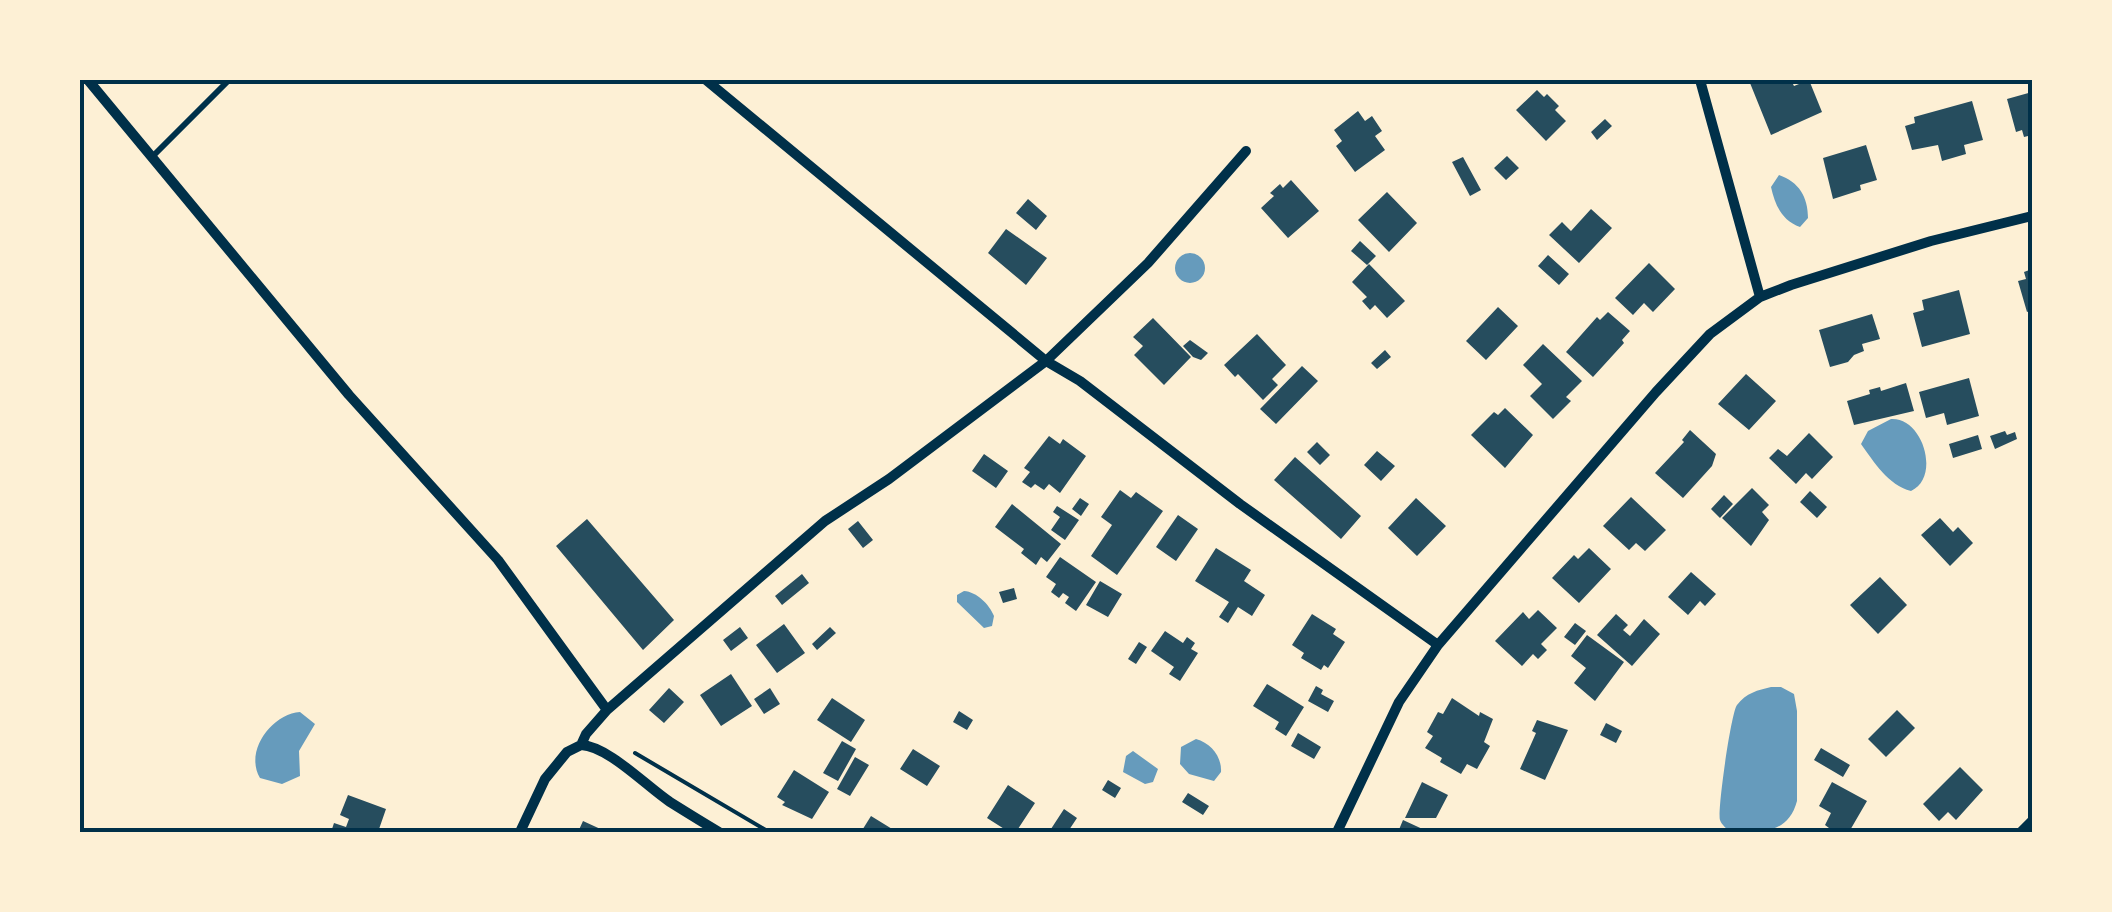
<svg xmlns="http://www.w3.org/2000/svg" width="2112" height="912" font-family="Helvetica,sans-serif">
  <rect width="100%" height="100%" fill="#fdf0d5"/>
  <path fill="#669bbc" d="M 1779,175 C 1799,182 1808,197 1808,218 L 1800,227 C 1782,221 1775,205 1771,187 Z
    M1175 268a15 15 0 1 1 30 0a15 15 0 1 1-30 0Z
    M 1891,419 C 1923,417 1941,477 1911,491 C 1888,485 1874,462 1861,444 L 1868,431 Z
    M 964,591 C 977,592 989,604 994,616 L 992,626 L 984,628 L 957,602 L 957,595 Z
    M 1771,687 L 1781,687 L 1794,694 L 1797,711 L 1797,801 C 1788,835 1760,832 1730,832 C 1727,829 1721,824 1720,820 C 1717,812 1731,713 1737,705 C 1746,693 1758,690 1771,687 Z
    M 300,712 L 315,724 L 299,751 L 300,776 L 282,784 L 260,778 C 244,751 272,714 300,712 Z
    M 1196,739 C 1211,743 1222,757 1221,772 L 1214,781 L 1189,774 L 1180,764 L 1181,747 Z
    M 1133,751 L 1158,769 L 1153,782 L 1145,784 L 1123,772 L 1126,756 Z"/>
  <path fill="#264d5e" d="M 1757,80 L 1791,80 L 1794,86 L 1809,80 L 1822,112 L 1771,135 L 1750,83 Z
    M 1537,90 L 1544,97 L 1547,94 L 1559,106 L 1555,110 L 1566,121 L 1546,141 L 1516,110 Z
    M 2032,92 L 2032,135 L 2024,137 L 2022,130 L 2016,132 L 2007,99 Z
    M 1972,101 L 1983,140 L 1964,145 L 1966,154 L 1942,161 L 1938,145 L 1912,150 L 1905,126 L 1915,123 L 1914,117 Z
    M 1358,111 L 1365,121 L 1372,116 L 1382,131 L 1375,136 L 1385,150 L 1355,172 L 1336,146 L 1342,141 L 1334,130 Z
    M 1605,119 L 1612,126 L 1597,140 L 1591,132 Z
    M 1866,145 L 1877,180 L 1860,185 L 1861,190 L 1833,199 L 1823,158 Z
    M 1507,156 L 1519,168 L 1506,180 L 1494,168 Z
    M 1463,157 L 1481,190 L 1470,196 L 1452,162 Z
    M 1291,180 L 1319,211 L 1288,238 L 1261,208 L 1274,196 L 1270,193 L 1280,184 L 1283,188 Z
    M 1387,192 L 1417,223 L 1389,252 L 1358,220 Z
    M 1028,199 L 1047,216 L 1036,230 L 1016,213 Z
    M 1591,209 L 1612,228 L 1579,263 L 1549,235 L 1562,222 L 1571,231 Z
    M 1006,229 L 1047,258 L 1026,285 L 988,253 Z
    M 1360,241 L 1376,256 L 1367,265 L 1351,251 Z
    M 1548,255 L 1569,274 L 1559,285 L 1538,266 Z
    M 1649,263 L 1675,289 L 1653,312 L 1644,303 L 1633,315 L 1615,298 Z
    M 1369,264 L 1405,301 L 1387,318 L 1375,305 L 1370,310 L 1362,301 L 1367,297 L 1352,282 Z
    M 2032,269 L 2032,310 L 2027,312 L 2018,281 L 2026,279 L 2024,272 Z
    M 1959,290 L 1970,334 L 1922,347 L 1913,313 L 1924,310 L 1922,300 Z
    M 1498,307 L 1518,326 L 1486,360 L 1466,341 Z
    M 1608,312 L 1630,331 L 1622,340 L 1624,343 L 1593,377 L 1566,352 L 1597,317 L 1600,320 Z
    M 1872,314 L 1880,339 L 1862,344 L 1864,351 L 1854,355 L 1848,362 L 1830,367 L 1819,330 Z
    M 1153,318 L 1191,357 L 1164,385 L 1134,355 L 1143,346 L 1133,337 Z
    M 1257,334 L 1286,365 L 1272,379 L 1278,385 L 1263,400 L 1238,374 L 1235,377 L 1224,365 Z
    M 1190,340 L 1208,353 L 1201,360 L 1193,357 L 1183,346 Z
    M 1543,344 L 1582,381 L 1566,397 L 1571,401 L 1553,419 L 1530,396 L 1542,384 L 1523,365 Z
    M 1385,350 L 1391,357 L 1377,369 L 1371,363 Z
    M 1302,366 L 1318,381 L 1276,424 L 1260,409 Z
    M 1746,374 L 1776,401 L 1749,430 L 1718,404 Z
    M 1969,378 L 1979,416 L 1947,425 L 1944,413 L 1926,418 L 1919,392 Z
    M 1906,383 L 1914,411 L 1854,425 L 1847,401 L 1870,394 L 1869,390 L 1880,387 L 1881,391 Z
    M 1505,408 L 1533,435 L 1505,468 L 1471,435 L 1494,412 L 1498,415 Z
    M 1690,430 L 1716,454 L 1712,466 L 1683,498 L 1655,473 L 1684,442 L 1682,440 Z
    M 2005,431 L 2007,435 L 2015,432 L 2017,439 L 1995,449 L 1990,436 Z
    M 1809,433 L 1833,457 L 1812,479 L 1806,473 L 1796,484 L 1769,458 L 1778,449 L 1787,456 Z
    M 1978,435 L 1982,449 L 1953,458 L 1949,444 Z
    M 1049,436 L 1060,444 L 1063,439 L 1086,456 L 1060,493 L 1049,484 L 1044,490 L 1035,484 L 1031,488 L 1022,482 L 1030,472 L 1024,468 Z
    M 1317,442 L 1330,455 L 1320,465 L 1307,452 Z
    M 1377,451 L 1395,466 L 1381,481 L 1364,465 Z
    M 984,454 L 1008,471 L 996,488 L 972,471 Z
    M 1295,457 L 1361,516 L 1341,539 L 1274,480 Z
    M 1752,488 L 1769,505 L 1762,512 L 1769,520 L 1751,546 L 1722,518 Z
    M 1120,490 L 1131,498 L 1136,492 L 1163,511 L 1117,575 L 1091,556 L 1112,525 L 1101,517 Z
    M 1810,491 L 1827,507 L 1817,518 L 1800,502 Z
    M 1724,495 L 1733,504 L 1720,518 L 1711,509 Z
    M 1631,497 L 1666,530 L 1645,551 L 1636,543 L 1629,550 L 1603,526 Z
    M 1080,498 L 1089,504 L 1081,516 L 1072,509 Z
    M 1416,498 L 1446,526 L 1417,556 L 1388,528 Z
    M 1012,504 L 1061,544 L 1047,562 L 1041,557 L 1036,565 L 1021,553 L 1024,549 L 995,527 Z
    M 1057,506 L 1079,520 L 1065,540 L 1051,530 L 1060,517 L 1053,512 Z
    M 1178,515 L 1198,529 L 1176,561 L 1156,547 Z
    M 1940,518 L 1953,532 L 1958,527 L 1973,543 L 1950,566 L 1921,535 Z
    M 587,519 L 674,620 L 643,650 L 556,546 Z
    M 858,521 L 873,540 L 863,548 L 848,529 Z
    M 1216,548 L 1251,570 L 1244,581 L 1265,595 L 1252,616 L 1238,607 L 1228,623 L 1219,617 L 1229,602 L 1195,581 Z
    M 1589,548 L 1611,569 L 1579,603 L 1552,578 L 1574,555 L 1578,559 Z
    M 1060,557 L 1096,582 L 1076,611 L 1065,603 L 1069,597 L 1063,593 L 1059,598 L 1051,592 L 1056,584 L 1046,577 Z
    M 1691,572 L 1716,594 L 1705,606 L 1700,601 L 1688,615 L 1668,597 Z
    M 802,574 L 809,583 L 782,605 L 775,596 Z
    M 1880,577 L 1907,605 L 1878,634 L 1850,605 Z
    M 1100,581 L 1122,594 L 1108,617 L 1086,605 Z
    M 1014,588 L 1017,599 L 1003,603 L 999,592 Z
    M 1538,610 L 1557,628 L 1541,644 L 1547,650 L 1538,659 L 1533,654 L 1522,666 L 1495,641 L 1523,612 L 1529,619 Z
    M 1312,614 L 1336,629 L 1333,634 L 1345,642 L 1328,668 L 1324,665 L 1321,670 L 1301,658 L 1304,653 L 1292,645 Z
    M 1616,614 L 1628,625 L 1623,630 L 1630,636 L 1644,619 L 1660,634 L 1632,666 L 1597,635 Z
    M 1575,623 L 1586,631 L 1575,645 L 1564,637 Z
    M 784,624 L 805,653 L 777,673 L 756,645 Z
    M 740,627 L 748,638 L 731,651 L 723,640 Z
    M 830,627 L 836,633 L 817,650 L 812,644 Z
    M 1165,631 L 1183,643 L 1187,637 L 1195,643 L 1191,649 L 1198,653 L 1180,681 L 1169,674 L 1174,667 L 1151,651 Z
    M 1587,635 L 1624,662 L 1595,701 L 1574,683 L 1586,668 L 1571,656 Z
    M 1139,642 L 1147,647 L 1136,664 L 1128,659 Z
    M 731,674 L 752,706 L 721,726 L 700,695 Z
    M 1267,684 L 1304,707 L 1286,736 L 1275,729 L 1279,722 L 1253,706 Z
    M 1316,686 L 1323,690 L 1321,694 L 1334,701 L 1328,712 L 1308,701 Z
    M 669,688 L 684,702 L 664,723 L 649,710 Z
    M 770,688 L 780,704 L 764,714 L 754,699 Z
    M 832,698 L 865,720 L 851,742 L 817,720 Z
    M 1452,698 L 1479,716 L 1480,712 L 1493,719 L 1484,742 L 1490,746 L 1477,769 L 1467,764 L 1461,774 L 1440,762 L 1442,758 L 1425,748 L 1433,736 L 1427,732 L 1438,712 L 1443,714 Z
    M 1897,710 L 1915,728 L 1886,757 L 1868,739 Z
    M 959,711 L 973,720 L 967,730 L 953,722 Z
    M 1537,720 L 1568,730 L 1545,780 L 1520,769 L 1536,733 L 1532,731 Z
    M 1606,723 L 1622,731 L 1616,743 L 1600,735 Z
    M 1298,733 L 1321,747 L 1314,759 L 1291,746 Z
    M 842,741 L 856,749 L 838,781 L 823,773 Z
    M 1821,748 L 1850,765 L 1843,777 L 1814,760 Z
    M 913,749 L 940,766 L 927,786 L 900,769 Z
    M 855,757 L 869,765 L 850,796 L 837,789 Z
    M 1960,767 L 1983,790 L 1956,820 L 1948,812 L 1939,821 L 1923,804 Z
    M 794,770 L 829,792 L 812,819 L 782,805 L 785,802 L 777,797 Z
    M 1108,780 L 1121,788 L 1115,798 L 1102,790 Z
    M 1422,782 L 1448,795 L 1436,818 L 1405,818 Z
    M 1832,782 L 1867,801 L 1849,832 L 1827,832 L 1829,828 L 1825,825 L 1831,813 L 1819,806 Z
    M 1008,785 L 1035,803 L 1016,832 L 1009,832 L 987,818 Z
    M 1188,793 L 1209,806 L 1203,815 L 1182,802 Z
    M 348,795 L 386,809 L 378,832 L 331,832 L 334,823 L 346,827 L 349,819 L 340,815 Z
    M 1064,809 L 1077,818 L 1069,830 L 1073,832 L 1049,832 Z
    M 871,816 L 897,832 L 861,832 Z
    M 1403,820 L 1429,832 L 1398,832 Z
    M 583,821 L 607,832 L 578,832 Z"/>
  <g fill="none" stroke-linecap="round" stroke-linejoin="round">
    <path stroke="#003049" stroke-width="4" d="M 635,753 L 769,832"/>
    <path stroke="#003049" stroke-width="6" d="M 153,156 L 229,80"/>
    <path stroke="#003049" stroke-width="10" d="M 88,80 L 349,395 L 498,560 L 607,710
      M 706,80 L 1046,361 L 1080,381 L 1240,504 L 1438,645
      M 1700,80 L 1760,297
      M 581,745 C 608,746 646,786 670,802 C 686,812 702,822 719,832
      M 520,832 L 545,779 L 567,752 L 581,745 L 586,734 L 607,710 L 825,521 L 889,479 L 1046,361 L 1148,263 L 1246,151
      M 1337,832 L 1399,702 L 1438,645 L 1656,392 L 1710,334 L 1760,297 L 1791,285 L 1931,241 L 2032,216
      M 2021,832 L 2032,821"/>
  </g>
  <rect width="2112" height="912" fill="none" stroke="#fdf0d5" stroke-width="165"/>
  <rect x="82" y="82" width="1948" height="748" fill="none" stroke="#003049" stroke-width="4"/>
</svg>
